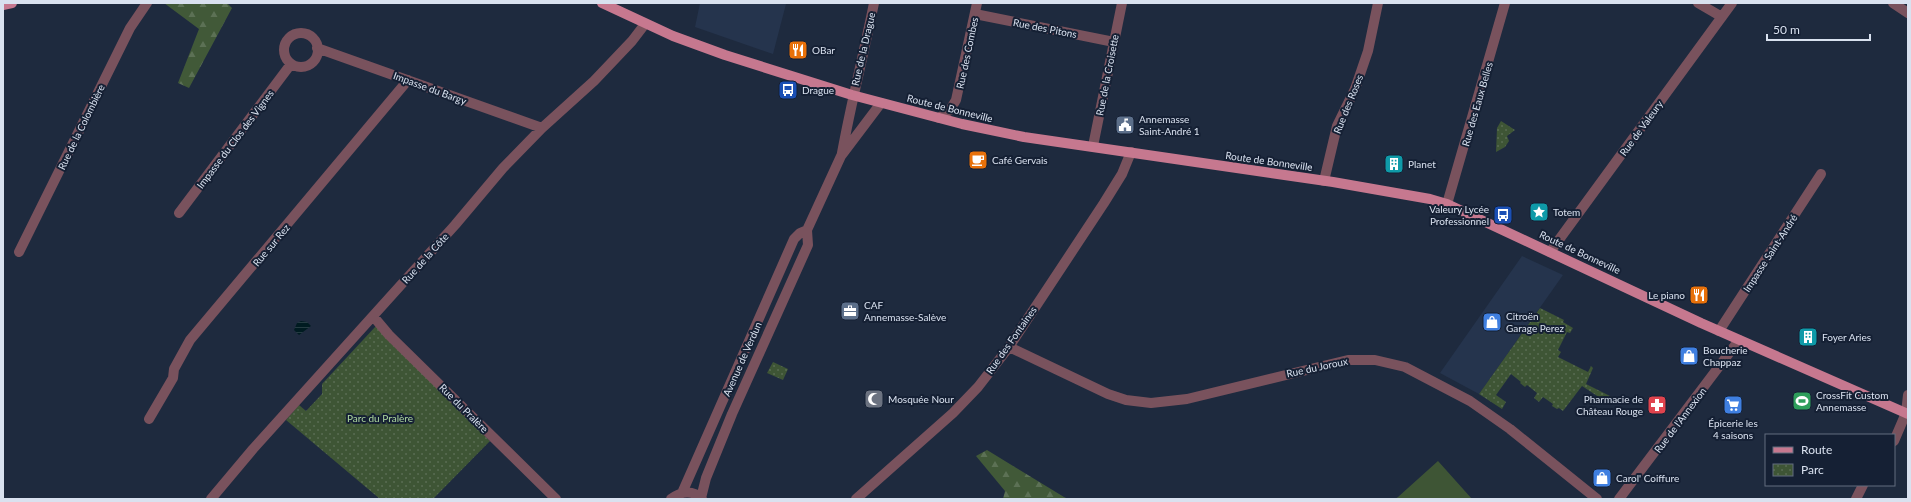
<svg xmlns="http://www.w3.org/2000/svg" width="1911" height="502" font-family="Lato,sans-serif">
  <defs>
    <pattern id="forest-firs" width="22" height="20" patternUnits="userSpaceOnUse"><rect width="22" height="20" fill="#415938"/><path d="M5 1l3.5 6h-7zM16 11l3.5 6h-7z" fill="#5c7155"/></pattern>
    <pattern id="park-dots" width="8" height="8" patternUnits="userSpaceOnUse"><rect width="8" height="8" fill="#3e5535"/><path d="M2 2h.1M6 6h.1" fill="none" stroke="#596d53" stroke-width="1.8" stroke-linecap="round"/></pattern>
    <pattern id="water-rules" width="6" height="5" patternUnits="userSpaceOnUse"><rect width="6" height="5" fill="#001b21"/><path d="M0 2.5h6" fill="none" stroke="#253c42"/></pattern>
  </defs>
  <rect width="100%" height="100%" fill="#1e2a3e"/>
  <path fill="#25344d" d="M 700,3 L 788,3 L 786,4 L 773,54 L 695,27 Z
    M 1522,256 L 1563,275 L 1479,394 L 1440,373 Z"/>
  <path fill="#3e5535" d="M 1438,461 L 1472,499 L 1395,499 L 1398,497 Z"/>
  <path fill="url(#forest-firs)" d="M 164,3 L 227,3 L 232,8 L 189,88 L 178,83 L 199,29 Z
    M 987,450 L 1064,497 L 1068,499 L 1003,499 L 1005,491 L 976,456 Z"/>
  <path fill="url(#park-dots)" d="M 1501,121 L 1515,130 L 1507,136 L 1509,141 L 1505,147 L 1496,152 L 1497,128 Z
    M 1540,308 L 1564,320 L 1563,322 L 1573,328 L 1570,333 L 1567,332 L 1558,350 L 1561,352 L 1558,357 L 1588,372 L 1591,366 L 1593,368 L 1586,384 L 1616,399 L 1611,405 L 1582,386 L 1563,411 L 1559,408 L 1557,409 L 1552,406 L 1553,404 L 1543,397 L 1539,402 L 1534,398 L 1537,393 L 1527,385 L 1525,387 L 1520,383 L 1521,382 L 1511,374 L 1496,395 L 1506,402 L 1502,409 L 1479,394 Z
    M 376,326 L 490,441 L 433,499 L 380,499 L 286,420 L 299,405 L 306,411 L 322,394 L 322,384 Z
    M 773,362 L 788,369 L 783,380 L 767,373 Z"/>
  <path fill="url(#water-rules)" d="M 301,321 L 307,322 L 311,326 L 299,335 L 294,330 L 297,323 Z"/>
  <g fill="none" stroke-linecap="round" stroke-linejoin="round">
    <path stroke="#79525d" stroke-width="10" d="M 1698,3 L 1722,17
      M 1893,3 L 1908,13
      M 975,14 L 1114,42
      M284 50a17 17 0 1 1 34 0a17 17 0 1 1-34 0Z
      M 317,48 L 542,128
      M 939,118 L 950,110 L 956,100 L 977,3
      M 1093,146 L 1122,3
      M 842,153 C 851,103 864,53 874,3
      M 1324,181 L 1337,126 L 1355,89 L 1368,51 L 1378,3
      M 1447,204 L 1505,3
      M 179,213 L 291,64
      M 19,252 L 130,28 L 147,3
      M 1550,252 L 1732,3
      M 373,316 L 389,335 L 556,499
      M 1719,331 L 1821,174
      M 1009,347 L 1108,394 L 1126,400 L 1151,403 L 1187,399 L 1348,360 L 1375,360 L 1405,367 L 1470,401 L 1510,429 L 1597,499
      M 149,419 L 173,378 L 174,369 L 190,340 L 408,80
      M 1894,441 L 1906,413 L 1908,395
      M 682,493 L 794,239 L 800,233 L 807,230
      M 701,498 L 706,478 L 732,414 L 808,245 L 807,230 L 841,156 L 881,103
      M 211,499 L 253,449 L 455,225 L 503,168 L 542,128 L 594,81 L 632,41 L 645,24
      M 671,499 C 681,491 693,490 702,499
      M 856,499 L 953,413 L 978,387 L 1009,347 L 1104,203 L 1122,174 L 1131,152
      M 1619,499 L 1739,340
      M 1856,499 L 1863,485"/>
    <path stroke="#c6788f" stroke-width="10" d="M 602,3 L 673,36 L 725,55 L 852,95 L 962,124 L 1024,137 L 1333,182 L 1430,199 L 1447,204 L 1701,323 L 1908,414
      M 3,5 L 12,3"/>
  </g>
  <defs>
    <g id="restaurant-square" transform="scale(1)"><rect x="-9" y="-9" width="18" height="18" rx="4" fill="#e8710a" stroke="#152034"/><path d="M-5-6h1v4h1v-4h1v4h1v-4h1v5L-1.5 .5V6h-2V.5L-5-1ZM5-6V6H3V1.5H1.5Q1.5-4 5-6Z" fill="#fff"/></g>
    <g id="bus-square" transform="scale(1)"><rect x="-9" y="-9" width="18" height="18" rx="4" fill="#1a4fb4" stroke="#152034"/><path d="M-5-6H5V4H4V6H2V4H-2V6H-4V4H-5ZM-3.5-4V0h7V-4ZM-3.5 1.2v1.5H-2V1.2ZM2 1.2v1.5H3.5V1.2Z" fill="#fff"/></g>
    <g id="civic-square" transform="scale(1)"><rect x="-9" y="-9" width="18" height="18" rx="4" fill="#5c6f8a" stroke="#152034"/><path d="M-.6-6.5H3V-4.5H.6V-3L4-1V1h2V6H-6V1h2V-1L-.6-3ZM-1.2 2.5V6h2.4V2.5Z" fill="#fff"/></g>
    <g id="cafe-square" transform="scale(1)"><rect x="-9" y="-9" width="18" height="18" rx="4" fill="#e8710a" stroke="#152034"/><path d="M-5.5-4.5H6V0H3Q3 3.5 0 3.5H-2.5Q-5.5 3.5-5.5 0ZM3-3.2v2h1.7v-2ZM-6 4.5H4V6H-6Z" fill="#fff"/></g>
    <g id="building-square" transform="scale(1)"><rect x="-9" y="-9" width="18" height="18" rx="4" fill="#0f9aa8" stroke="#152034"/><path d="M-4-6H4V6H1V3H-1V6H-4ZM-2.5-4.3h1.7v1.8h-1.7ZM.8-4.3h1.7v1.8H.8ZM-2.5-1h1.7V.8h-1.7ZM.8-1h1.7V.8H.8Z" fill="#fff"/></g>
    <g id="sight-square" transform="scale(1)"><rect x="-9" y="-9" width="18" height="18" rx="4" fill="#0f9aa8" stroke="#152034"/><path d="M0-6L1.8-2.2L6-1.7L2.9 1.2L3.7 5.4L0 3.3L-3.7 5.4L-2.9 1.2L-6-1.7L-1.8-2.2Z" fill="#fff"/></g>
    <g id="office-square" transform="scale(1)"><rect x="-9" y="-9" width="18" height="18" rx="4" fill="#5c6f8a" stroke="#152034"/><path d="M-6-3h4V-5.5h4V-3h4V5H-6ZM-1-4.5V-3h2v-1.5ZM-6 0V1H6V0Z" fill="#fff"/></g>
    <g id="shop-square" transform="scale(1)"><rect x="-9" y="-9" width="18" height="18" rx="4" fill="#3f7fe0" stroke="#152034"/><path d="M-5-2.5h2.3a2.7 3.5 0 0 1 5.4 0H5L5.5 6h-11ZM-1.5-2.5h3a1.5 2.3 0 0 0-3 0Z" fill="#fff"/></g>
    <g id="mosque-square" transform="scale(1)"><rect x="-9" y="-9" width="18" height="18" rx="4" fill="#6b7280" stroke="#152034"/><path d="M3.5-4.9A6 6 0 1 0 3.5 4.9A5 5 0 1 1 3.5-4.9Z" fill="#fff"/></g>
    <g id="stadium-square" transform="scale(1)"><rect x="-9" y="-9" width="18" height="18" rx="4" fill="#2e9e5b" stroke="#152034"/><path d="M0-5a6.5 5 0 1 0 0 10a6.5 5 0 1 0 0-10ZM-3.5-1.8h7v3.6h-7Z" fill="#fff"/></g>
    <g id="pharmacy-square" transform="scale(1)"><rect x="-9" y="-9" width="18" height="18" rx="4" fill="#e0444e" stroke="#152034"/><path d="M-2-6h4v4h4v4h-4v4h-4v-4h-4v-4h4Z" fill="#fff"/></g>
    <g id="supermarket-square" transform="scale(1)"><rect x="-9" y="-9" width="18" height="18" rx="4" fill="#3f7fe0" stroke="#152034"/><path d="M-6-5.5h2.5l.6 2H6L4.5 2H-2.5L-4.4-4H-6ZM-1.5 3.2a1.3 1.3 0 1 0 .1 0ZM3 3.2a1.3 1.3 0 1 0 .1 0Z" fill="#fff"/></g>
  </defs>
  <g fill-rule="evenodd">
    <use href="#restaurant-square" x="798" y="50"/>
    <use href="#bus-square" x="788" y="90"/>
    <use href="#civic-square" x="1125" y="125"/>
    <use href="#cafe-square" x="978" y="160"/>
    <use href="#building-square" x="1394" y="164"/>
    <use href="#sight-square" x="1539" y="212"/>
    <use href="#bus-square" x="1503" y="215"/>
    <use href="#restaurant-square" x="1699" y="295"/>
    <use href="#office-square" x="850" y="311"/>
    <use href="#shop-square" x="1492" y="322"/>
    <use href="#building-square" x="1808" y="337"/>
    <use href="#shop-square" x="1689" y="356"/>
    <use href="#mosque-square" x="874" y="399"/>
    <use href="#stadium-square" x="1802" y="401"/>
    <use href="#pharmacy-square" x="1657" y="405"/>
    <use href="#supermarket-square" x="1733" y="405"/>
    <use href="#shop-square" x="1602" y="478"/>
  </g>
  <g text-anchor="middle" dominant-baseline="central" stroke-width="4" stroke-linejoin="round" paint-order="stroke">
    <g font-size="10" fill="#d9e1ef" stroke="#152034">
      <text transform="translate(1045 28) rotate(11)">Rue des Pitons</text>
      <text transform="translate(863 49) rotate(-77)">Rue de la Drague</text>
      <text transform="translate(967 53) rotate(-78)">Rue des Combes</text>
      <text transform="translate(1107 75) rotate(-79)">Rue de la Croisette</text>
      <text transform="translate(430 88) rotate(20)">Impasse du Bargy</text>
      <text transform="translate(1348 104) rotate(-68)">Rue des Roses</text>
      <text transform="translate(1477 104) rotate(-74)">Rue des Eaux Belles</text>
      <text transform="translate(950 108) rotate(14)">Route de Bonneville</text>
      <text transform="translate(81 127) rotate(-64)">Rue de la Colombière</text>
      <text transform="translate(1641 128) rotate(-54)">Rue de Valeury</text>
      <text transform="translate(235 139) rotate(-53)">Impasse du Clos des Vignes</text>
      <text transform="translate(1269 161) rotate(8)">Route de Bonneville</text>
      <text transform="translate(271 245) rotate(-50)">Rue sur Rez</text>
      <text transform="translate(1580 252) rotate(25)">Route de Bonneville</text>
      <text transform="translate(1770 253) rotate(-57)">Impasse Saint-André</text>
      <text transform="translate(425 258) rotate(-48)">Rue de la Côte</text>
      <text transform="translate(1011 340) rotate(-55)">Rue des Fontaines</text>
      <text transform="translate(742 359) rotate(-66)">Avenue de Verdun</text>
      <text transform="translate(1317 367) rotate(-12)">Rue du Joroux</text>
      <text transform="translate(464 408) rotate(45)">Rue du Pralère</text>
      <text transform="translate(1680 420) rotate(-53)">Rue de l'Annexion</text>
    </g>
    <g font-size="10" fill="#d9e1ef" stroke="#152034" text-anchor="start">
      <text x="812" y="50">OBar</text>
      <text x="802" y="90">Drague</text>
      <text x="1139" y="119">Annemasse<tspan x="1139" dy="12">Saint-André 1</tspan></text>
      <text x="992" y="160">Café Gervais</text>
      <text x="1408" y="164">Planet</text>
      <text x="1489" y="209" text-anchor="end">Valeury Lycée<tspan x="1489" dy="12">Professionnel</tspan></text>
      <text x="1553" y="212">Totem</text>
      <text x="1685" y="295" text-anchor="end">Le piano</text>
      <text x="864" y="305">CAF<tspan x="864" dy="12">Annemasse-Salève</tspan></text>
      <text x="1506" y="316">Citroën<tspan x="1506" dy="12">Garage Perez</tspan></text>
      <text x="1822" y="337">Foyer Aries</text>
      <text x="1703" y="350">Boucherie<tspan x="1703" dy="12">Chappaz</tspan></text>
      <text x="1816" y="395">CrossFit Custom<tspan x="1816" dy="12">Annemasse</tspan></text>
      <text x="888" y="399">Mosquée Nour</text>
      <text x="1643" y="399" text-anchor="end">Pharmacie de<tspan x="1643" dy="12">Château Rouge</tspan></text>
      <text x="1733" y="423" text-anchor="middle">Épicerie les<tspan x="1733" dy="12">4 saisons</tspan></text>
      <text x="1616" y="478">Carol' Coiffure</text>
    </g>
    <g font-size="10" fill="#afd9a0" stroke="#152034">
      <text x="380" y="418">Parc du Pralère</text>
    </g>
  </g>
  <rect width="1911" height="502" fill="none" stroke="#d9e1ef" stroke-width="8"/>
  <rect x="1765" y="434" width="130" height="52" fill="#152034" stroke="#636d7f"/>
  <rect x="1773" y="447" width="20" height="6" fill="#c6788f" stroke="#636d7f"/>
  <text x="1801" y="454" font-size="12" fill="#d9e1ef">Route</text>
  <rect x="1773" y="464" width="20" height="12" fill="url(#park-dots)" stroke="#636d7f"/>
  <text x="1801" y="474" font-size="12" fill="#d9e1ef">Parc</text>
  <path d="M1767 34v6h103v-6" fill="none" stroke="#d9e1ef" stroke-width="2"/>
  <text x="1773" y="34" font-size="12" fill="#d9e1ef" stroke="#152034" stroke-width="3" paint-order="stroke">50 m</text>
</svg>
